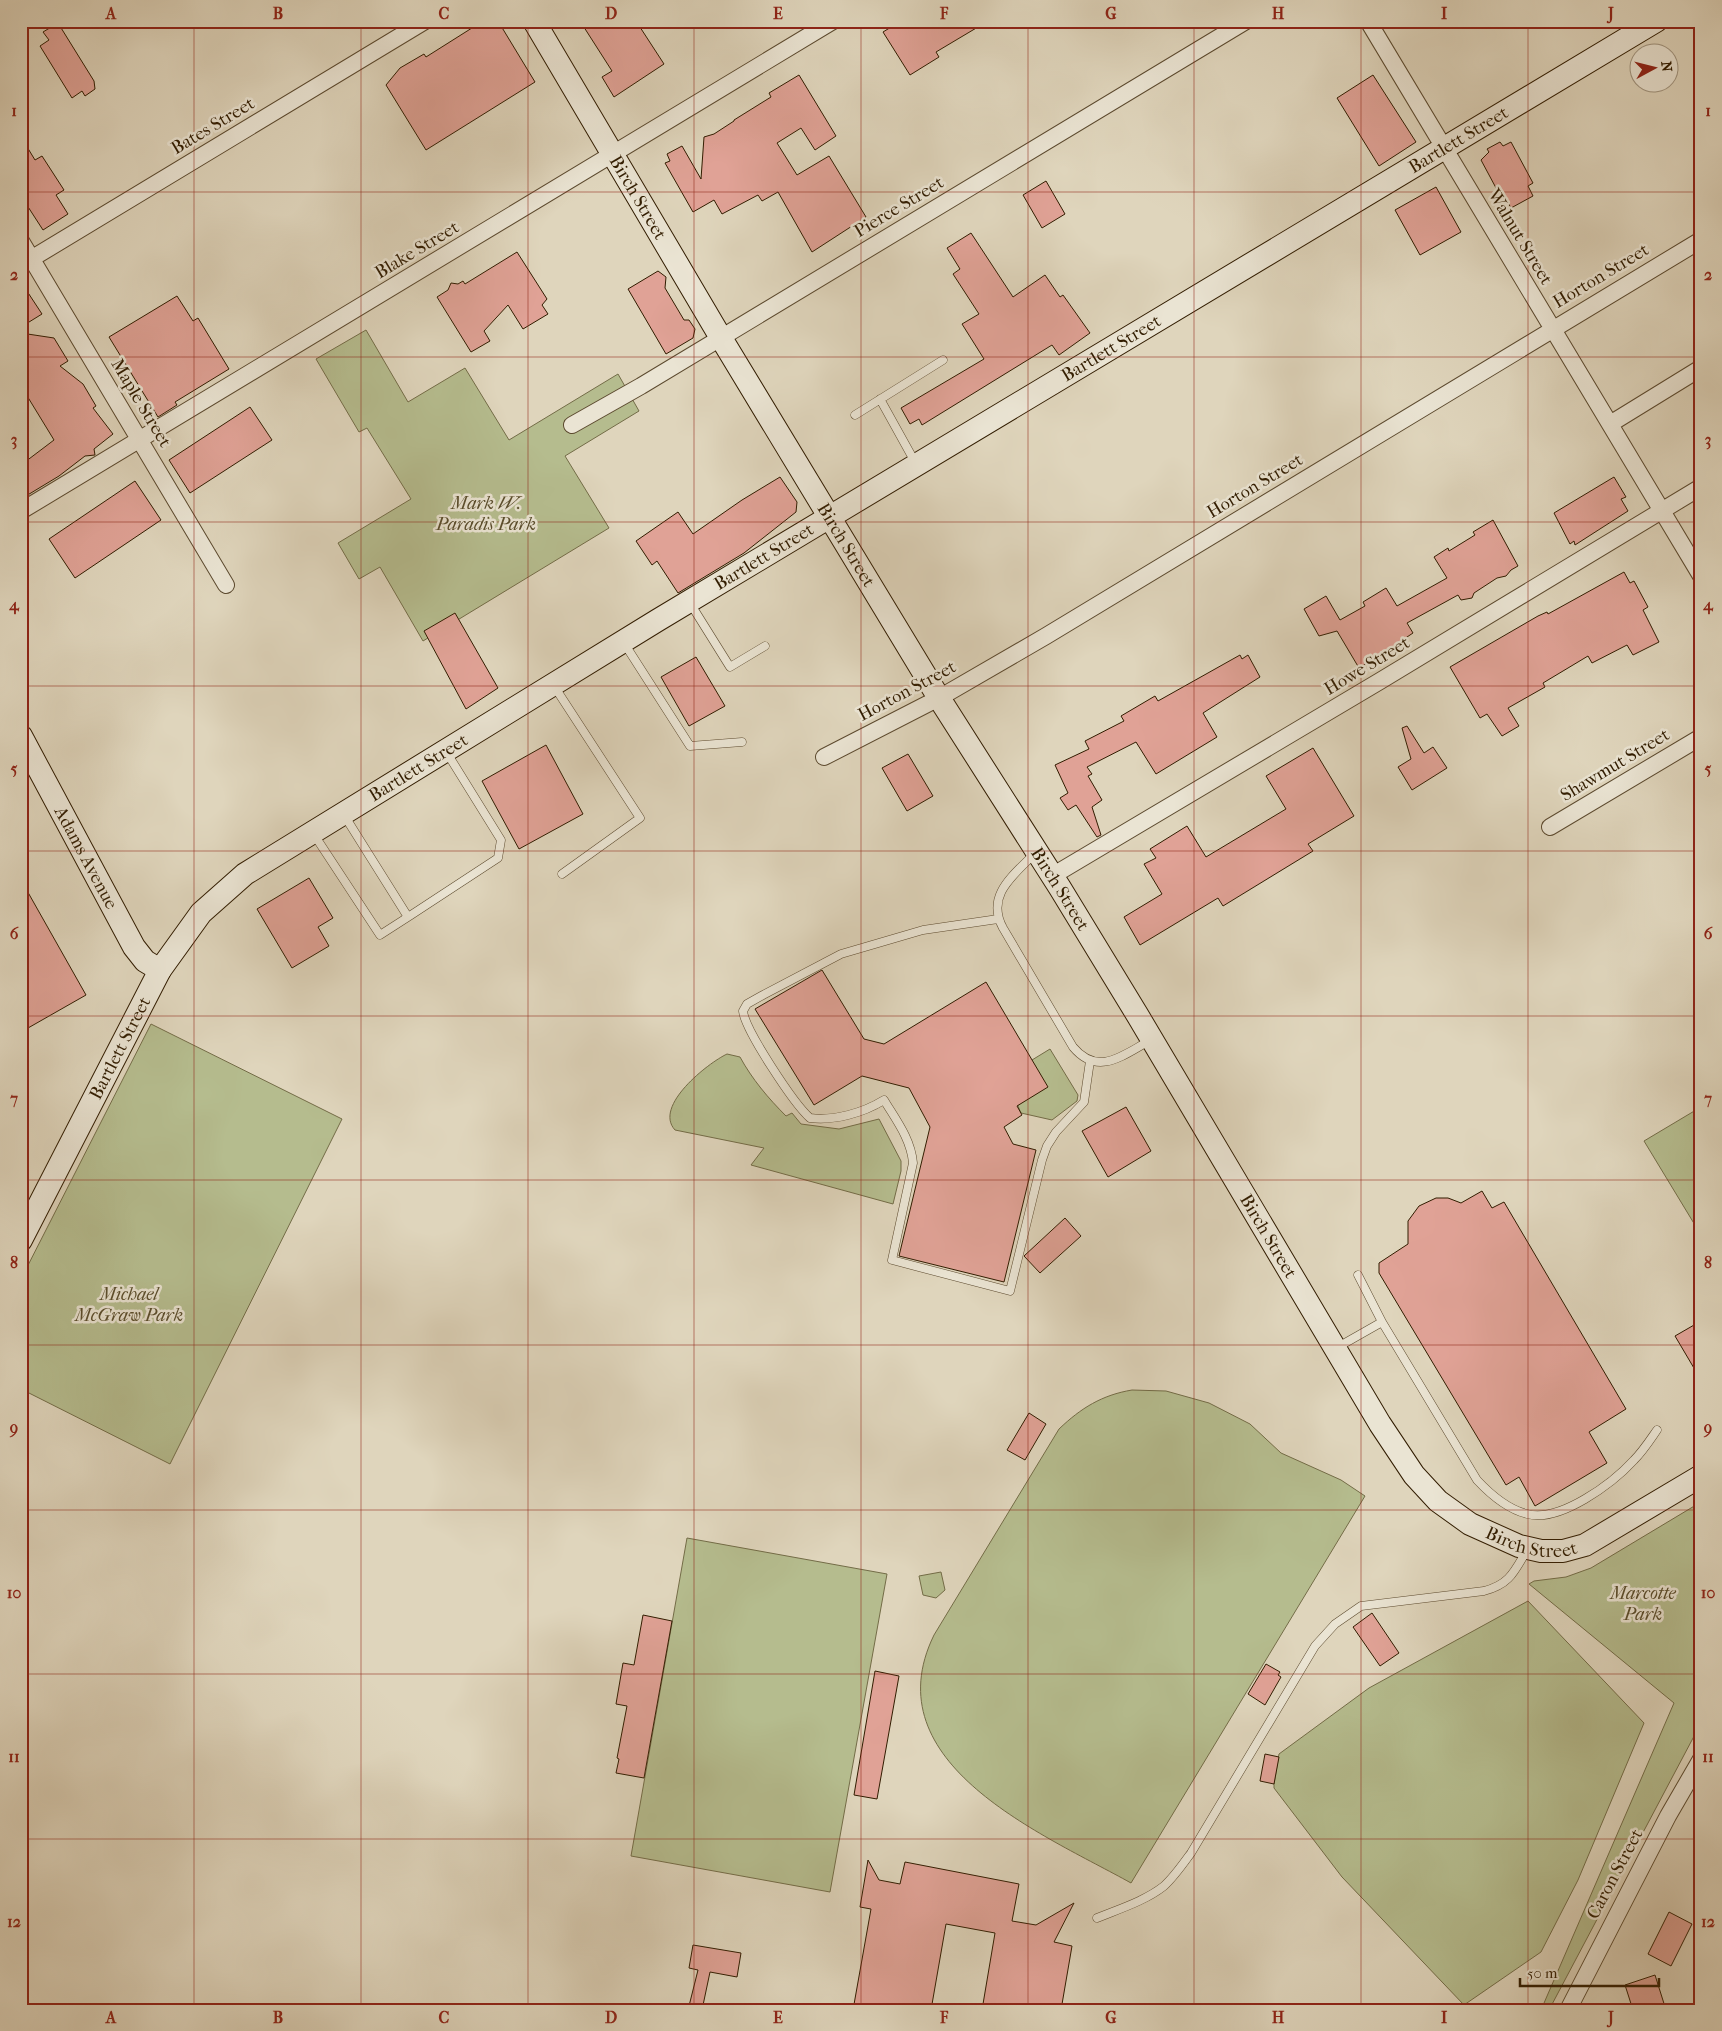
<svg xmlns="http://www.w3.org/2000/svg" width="1722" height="2031" font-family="'IM FELL French Canon',serif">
  <rect width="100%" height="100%" fill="#dfd5bc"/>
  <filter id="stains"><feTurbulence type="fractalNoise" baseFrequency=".004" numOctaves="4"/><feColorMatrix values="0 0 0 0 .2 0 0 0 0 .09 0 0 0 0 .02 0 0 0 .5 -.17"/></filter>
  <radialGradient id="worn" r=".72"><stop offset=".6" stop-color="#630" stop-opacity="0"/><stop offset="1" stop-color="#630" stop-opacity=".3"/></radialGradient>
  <path fill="#b5bc8e" stroke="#736c47" d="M 366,330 L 408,402 L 465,368 L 509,440 L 618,374 L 639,411 L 565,456 L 609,528 L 423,641 L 380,567 L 359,579 L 338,543 L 411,499 L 367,428 L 359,432 L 316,359 Z
    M 151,1024 L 342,1119 L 170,1464 L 21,1389 L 21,1279 Z
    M 1050,1049 L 1078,1095 L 1077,1101 L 1052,1120 L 1021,1113 L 1018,1106 L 1032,1060 Z
    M 727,1054 L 740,1057 C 752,1079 768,1098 786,1116 L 792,1113 L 801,1124 L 839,1129 L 879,1119 L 901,1161 L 901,1171 L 893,1204 L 751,1165 L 764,1148 L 675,1130 C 653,1106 708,1063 727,1054 Z
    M 1701,1107 L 1701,1235 L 1644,1141 Z
    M 1132,1390 L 1166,1391 L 1209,1403 L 1250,1424 L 1281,1453 L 1341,1480 L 1365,1496 L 1131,1883 C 1045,1835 871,1764 934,1635 L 1059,1429 C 1081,1408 1102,1395 1132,1390 Z
    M 1701,1502 L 1701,1723 L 1549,2010 L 1541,2010 L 1674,1703 L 1529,1584 L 1534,1581 L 1566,1577 L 1591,1568 Z
    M 687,1538 L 887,1574 L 830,1892 L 631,1856 Z
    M 941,1572 L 945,1590 L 936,1598 L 923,1595 L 919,1576 Z
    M 1528,1601 L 1644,1723 L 1578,1880 L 1541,1952 L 1464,2005 L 1342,1877 L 1274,1788 L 1274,1784 L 1279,1754 L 1369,1688 Z"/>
  <path fill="#e0a296" stroke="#311c00" d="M 483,21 L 498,21 L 535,82 L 426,150 L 386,85 L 400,68 L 424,54 L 426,57 Z
    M 580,21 L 636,21 L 664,64 L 614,97 L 602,77 L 612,71 Z
    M 901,21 L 988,21 L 936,52 L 939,57 L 910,75 L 883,32 Z
    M 58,23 L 94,81 L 95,89 L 85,96 L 82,91 L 72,98 L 40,46 L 49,40 L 43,32 Z
    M 799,75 L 836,136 L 815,150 L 801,128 L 777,143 L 797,175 L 829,156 L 866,217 L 812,252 L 778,192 L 762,201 L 758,195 L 722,214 L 714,200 L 693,212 L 665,163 L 670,161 L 667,154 L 682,146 L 701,179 L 704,137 L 714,134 L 734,121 L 734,120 L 771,97 L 769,93 Z
    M 1373,75 L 1416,142 L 1379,166 L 1337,98 Z
    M 21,137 L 35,160 L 42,156 L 64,190 L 56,195 L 68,214 L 43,230 L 21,196 Z
    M 1500,142 L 1503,146 L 1511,142 L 1533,183 L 1528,186 L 1533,196 L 1511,208 L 1506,199 L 1503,201 L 1481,160 L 1489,152 L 1487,149 Z
    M 1046,181 L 1065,214 L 1042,228 L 1023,195 Z
    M 1436,187 L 1461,232 L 1420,255 L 1395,210 Z
    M 971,233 L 1013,297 L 1045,275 L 1060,297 L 1063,295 L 1090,333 L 1059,355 L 1052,345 L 922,425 L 919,419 L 910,424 L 901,408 L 984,359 L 962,324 L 979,314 L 953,274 L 960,269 L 947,248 Z
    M 517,252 L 547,299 L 542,305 L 548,314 L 523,329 L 508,305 L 484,331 L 490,341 L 471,352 L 437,297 L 448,290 L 451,283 L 458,284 L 463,281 L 465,284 Z
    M 658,271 L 666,277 L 665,288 L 684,320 L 689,320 L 695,329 L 693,338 L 666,354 L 628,289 Z
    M 21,282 L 42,314 L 21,327 Z
    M 177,296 L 193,321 L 198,318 L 229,369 L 175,402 L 177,405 L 158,417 L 109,337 Z
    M 21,333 L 54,338 L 68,361 L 60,366 L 83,384 L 96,406 L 93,408 L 113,434 L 94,449 L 95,455 L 85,456 L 59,476 L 21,499 L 21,465 L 54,440 L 21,386 Z
    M 250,407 L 272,440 L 190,493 L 169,460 Z
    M 780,477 L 797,502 L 796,512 L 744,553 L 678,593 L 657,561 L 652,565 L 636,541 L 678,512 L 693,534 L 742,500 Z
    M 1614,477 L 1626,497 L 1621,499 L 1628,511 L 1575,545 L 1574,541 L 1570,544 L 1554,513 Z
    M 135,481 L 161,520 L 75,578 L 49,539 Z
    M 1493,520 L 1518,566 L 1511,570 L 1506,576 L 1497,578 L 1474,593 L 1472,598 L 1461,600 L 1458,595 L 1407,623 L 1413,633 L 1401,641 L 1400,647 L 1394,647 L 1359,668 L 1337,631 L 1319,636 L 1304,609 L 1326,596 L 1340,620 L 1365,606 L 1363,602 L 1386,588 L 1397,606 L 1447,578 L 1434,557 L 1448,548 L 1449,551 L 1475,535 L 1473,532 Z
    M 1624,572 L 1630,583 L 1634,581 L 1648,607 L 1643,610 L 1659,642 L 1633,655 L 1627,645 L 1592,663 L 1588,656 L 1543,683 L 1545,687 L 1508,708 L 1519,726 L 1502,736 L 1487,714 L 1480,718 L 1450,667 L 1538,616 L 1547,612 L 1548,614 Z
    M 455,613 L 498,688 L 466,709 L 424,631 Z
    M 1240,655 L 1242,659 L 1248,655 L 1260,677 L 1203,713 L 1217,737 L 1156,774 L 1136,742 L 1087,767 L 1092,774 L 1088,776 L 1102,800 L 1092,807 L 1101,835 L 1097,837 L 1076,805 L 1068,810 L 1060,798 L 1068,793 L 1055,765 L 1089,749 L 1085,741 L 1124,721 L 1121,716 L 1155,696 L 1158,701 Z
    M 696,657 L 725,706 L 689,726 L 661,677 Z
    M 1407,726 L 1424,753 L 1433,747 L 1447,768 L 1412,790 L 1398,767 L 1411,759 L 1402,728 Z
    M 546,745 L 583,814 L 519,849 L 482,781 Z
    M 1313,748 L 1354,816 L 1308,844 L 1313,851 L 1223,906 L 1218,898 L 1140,945 L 1124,917 L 1162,894 L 1144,864 L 1156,858 L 1150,849 L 1187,826 L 1206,857 L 1286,809 L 1266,776 Z
    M 908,754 L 933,796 L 907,811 L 882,768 Z
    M 309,878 L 333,918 L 318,927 L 329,946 L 292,968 L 257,909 Z
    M 21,880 L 86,995 L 21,1032 Z
    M 822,970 L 864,1039 L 884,1044 L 986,982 L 1048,1087 L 1017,1106 L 1022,1115 L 1004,1127 L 1013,1144 L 1036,1150 L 1004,1282 L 899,1256 L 930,1127 L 909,1088 L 862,1076 L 814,1105 L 755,1009 Z
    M 1126,1107 L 1151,1151 L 1108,1177 L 1082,1131 Z
    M 1482,1191 L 1492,1208 L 1504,1202 L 1626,1409 L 1589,1432 L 1607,1463 L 1535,1506 L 1519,1477 L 1506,1485 L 1379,1273 L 1379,1263 L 1408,1244 L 1408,1221 L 1419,1206 L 1436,1198 L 1448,1198 L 1461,1203 Z
    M 1065,1218 L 1081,1236 L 1040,1273 L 1024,1256 Z
    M 1701,1321 L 1701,1380 L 1675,1336 Z
    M 1029,1413 L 1046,1424 L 1025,1460 L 1007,1450 Z
    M 1372,1613 L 1399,1653 L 1380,1666 L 1353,1627 Z
    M 643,1615 L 672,1621 L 644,1778 L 616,1773 L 619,1759 L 617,1758 L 627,1706 L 616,1704 L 623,1663 L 634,1665 Z
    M 1266,1664 L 1280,1672 L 1278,1675 L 1281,1677 L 1265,1705 L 1248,1694 Z
    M 875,1671 L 899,1676 L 877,1799 L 854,1795 Z
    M 1265,1754 L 1279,1757 L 1274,1784 L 1260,1781 Z
    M 868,1860 L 879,1880 L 900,1884 L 905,1862 L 1019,1884 L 1012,1921 L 1036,1925 L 1074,1903 L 1054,1942 L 1072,1946 L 1061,2010 L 982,2010 L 995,1933 L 946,1924 L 931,2010 L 853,2010 L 871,1909 L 860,1907 Z
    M 1669,1912 L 1692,1924 L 1671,1966 L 1648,1954 Z
    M 693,1945 L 741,1953 L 737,1977 L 710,1972 L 702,2010 L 688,2010 L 698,1970 L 689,1968 Z
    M 1655,1975 L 1666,2010 L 1633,2010 L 1625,1985 Z"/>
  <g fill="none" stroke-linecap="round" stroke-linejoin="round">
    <g stroke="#5c4a2f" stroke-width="9">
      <path id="lane" d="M 880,399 L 915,462
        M 855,415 L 943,360
        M 690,603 L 730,667 L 765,646
        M 624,643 L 690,746 L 742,742
        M 554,686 L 640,818 L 562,874
        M 313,833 L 380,935 L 408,917 L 344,815
        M 1035,853 C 1014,875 985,895 1003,928 L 1073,1047 C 1098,1077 1123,1055 1149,1041
        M 408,917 L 498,858 L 501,840 L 447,753
        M 998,919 L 923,930 L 841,954 L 763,995 L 747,1004 L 743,1011 C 745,1030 794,1104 810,1118 C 834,1121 863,1113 884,1100 C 896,1120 911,1139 913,1163 L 892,1260 L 1010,1291 L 1042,1160 L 1047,1146 L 1056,1132 L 1084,1102 L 1090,1061
        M 1358,1275 L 1382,1322 L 1477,1480 C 1491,1495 1507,1509 1527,1514 C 1560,1523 1613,1483 1634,1460 C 1643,1451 1650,1440 1657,1430
        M 1338,1347 L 1382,1322
        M 1097,1918 C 1119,1909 1145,1901 1164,1886 C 1174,1877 1183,1864 1191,1853 L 1315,1646 L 1335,1624 L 1361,1606 L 1484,1591 C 1510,1584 1514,1572 1527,1550"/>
    </g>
    <g stroke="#5c4a2f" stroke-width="18">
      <path id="street" d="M 1368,21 L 1701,576
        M 21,241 L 226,585
        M 21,265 L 425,21
        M 1610,424 L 1701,368
        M 572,425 L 641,386 L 1246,21
        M 21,511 L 833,21
        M 824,757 L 939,698 L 1046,636 L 1701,240
        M 1550,827 L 1701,737
        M 1052,876 L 1380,681 L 1701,487
        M 1568,2010 L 1668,1816 L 1701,1759"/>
    </g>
    <g stroke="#311c00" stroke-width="24">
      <g id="secondary">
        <path id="s1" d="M 534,21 L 721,338 L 939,698 L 1060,888 L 1138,1016 L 1380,1424 L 1414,1475 L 1438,1501 L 1470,1524 L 1519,1546 L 1541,1551 L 1563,1551 L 1585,1545 L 1701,1476"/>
        <path id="s2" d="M 21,736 L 134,947 L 145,961 L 160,970"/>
        <path id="s3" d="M 21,1240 L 160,970 L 201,913 L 245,874 L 658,620 L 1656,21"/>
      </g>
    </g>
    <use href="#lane" stroke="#eae4d3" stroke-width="8"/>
    <use href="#street" stroke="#eae4d3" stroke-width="16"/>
    <use href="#secondary" stroke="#eae4d3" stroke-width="22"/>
  </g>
  <path fill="none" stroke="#8f2418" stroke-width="1" stroke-opacity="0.55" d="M 194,21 L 194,2010M 361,21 L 361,2010M 528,21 L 528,2010M 694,21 L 694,2010M 861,21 L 861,2010M 1028,21 L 1028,2010M 1194,21 L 1194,2010M 1361,21 L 1361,2010M 1528,21 L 1528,2010M 21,192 L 1701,192M 21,357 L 1701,357M 21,522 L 1701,522M 21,686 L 1701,686M 21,851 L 1701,851M 21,1016 L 1701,1016M 21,1180 L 1701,1180M 21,1345 L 1701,1345M 21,1510 L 1701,1510M 21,1674 L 1701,1674M 21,1839 L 1701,1839"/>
  <g text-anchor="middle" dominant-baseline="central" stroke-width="5" stroke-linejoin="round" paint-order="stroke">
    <g font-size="18" fill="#311c00" stroke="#eae4d3">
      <text transform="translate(213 126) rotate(-31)">Bates Street</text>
      <text stroke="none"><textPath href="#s3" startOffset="1851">Bartlett Street</textPath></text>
      <text stroke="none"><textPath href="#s1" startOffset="205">Birch Street</textPath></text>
      <text transform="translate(899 207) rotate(-31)">Pierce Street</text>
      <text transform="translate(1520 237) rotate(59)">Walnut Street</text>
      <text transform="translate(417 250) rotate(-31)">Blake Street</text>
      <text transform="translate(1601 276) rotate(-31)">Horton Street</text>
      <text stroke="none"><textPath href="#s3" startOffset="1446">Bartlett Street</textPath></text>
      <text transform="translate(141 403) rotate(59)">Maple Street</text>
      <text transform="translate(1255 486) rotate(-31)">Horton Street</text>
      <text stroke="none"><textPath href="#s1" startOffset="610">Birch Street</textPath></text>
      <text stroke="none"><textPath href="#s3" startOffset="1041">Bartlett Street</textPath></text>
      <text transform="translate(1367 666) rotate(-31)">Howe Street</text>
      <text transform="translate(907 691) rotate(-28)">Horton Street</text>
      <text transform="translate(1615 765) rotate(-31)">Shawmut Street</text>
      <text stroke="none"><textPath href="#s3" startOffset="636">Bartlett Street</textPath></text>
      <text stroke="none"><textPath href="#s2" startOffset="138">Adams Avenue</textPath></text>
      <text stroke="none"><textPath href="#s1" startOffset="1015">Birch Street</textPath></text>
      <text stroke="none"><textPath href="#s3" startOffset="216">Bartlett Street</textPath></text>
      <text stroke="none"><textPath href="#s1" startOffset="1420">Birch Street</textPath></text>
      <text stroke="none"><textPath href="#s1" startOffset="1840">Birch Street</textPath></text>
      <text transform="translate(1615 1874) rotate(-62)">Caron Street</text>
    </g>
    <g font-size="18" font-style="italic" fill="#594c2b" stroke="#eae4d3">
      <text x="486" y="503">Mark W.<tspan x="486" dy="21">Paradis Park</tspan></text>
      <text x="129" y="1294">Michael<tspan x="129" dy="21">McGraw Park</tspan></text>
      <text x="1643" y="1593">Marcotte<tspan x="1643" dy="21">Park</tspan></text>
    </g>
  </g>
  <rect width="1722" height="2031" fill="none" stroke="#dfd5bc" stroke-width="55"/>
  <g transform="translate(1654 68) rotate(83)"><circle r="24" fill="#eae4d3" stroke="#a0947f"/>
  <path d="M0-4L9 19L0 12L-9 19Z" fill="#8f2418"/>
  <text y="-8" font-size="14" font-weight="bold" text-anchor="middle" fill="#311c00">N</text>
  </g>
  <path d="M1520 1978v8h139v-8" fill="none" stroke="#311c00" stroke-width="2.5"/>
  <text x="1527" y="1978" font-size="15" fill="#311c00" stroke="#eae4d3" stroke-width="4" paint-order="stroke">50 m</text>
  <rect x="28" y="28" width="1666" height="1976" fill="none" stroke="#8f2418" stroke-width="2"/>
  <g font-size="16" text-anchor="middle" font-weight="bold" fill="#8f2418">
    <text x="111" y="19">A</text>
    <text x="278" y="19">B</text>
    <text x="444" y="19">C</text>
    <text x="611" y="19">D</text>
    <text x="778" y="19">E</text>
    <text x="944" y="19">F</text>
    <text x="1111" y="19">G</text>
    <text x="1278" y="19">H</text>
    <text x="1444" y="19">I</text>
    <text x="1611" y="19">J</text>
    <text x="14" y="116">1</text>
    <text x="1708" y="116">1</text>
    <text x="14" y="280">2</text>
    <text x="1708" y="280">2</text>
    <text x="14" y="445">3</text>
    <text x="1708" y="445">3</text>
    <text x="14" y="610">4</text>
    <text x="1708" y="610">4</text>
    <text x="14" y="774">5</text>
    <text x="1708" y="774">5</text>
    <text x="14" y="939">6</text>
    <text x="1708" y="939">6</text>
    <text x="14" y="1104">7</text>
    <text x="1708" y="1104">7</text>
    <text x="14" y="1268">8</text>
    <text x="1708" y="1268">8</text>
    <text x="14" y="1433">9</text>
    <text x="1708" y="1433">9</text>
    <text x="14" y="1598">10</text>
    <text x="1708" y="1598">10</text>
    <text x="14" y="1762">11</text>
    <text x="1708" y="1762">11</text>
    <text x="14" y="1927">12</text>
    <text x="1708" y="1927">12</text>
    <text x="111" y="2023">A</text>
    <text x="278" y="2023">B</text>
    <text x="444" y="2023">C</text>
    <text x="611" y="2023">D</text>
    <text x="778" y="2023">E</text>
    <text x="944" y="2023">F</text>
    <text x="1111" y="2023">G</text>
    <text x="1278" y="2023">H</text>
    <text x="1444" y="2023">I</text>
    <text x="1611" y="2023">J</text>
  </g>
  <rect width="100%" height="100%" filter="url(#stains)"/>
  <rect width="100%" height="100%" fill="url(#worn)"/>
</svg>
